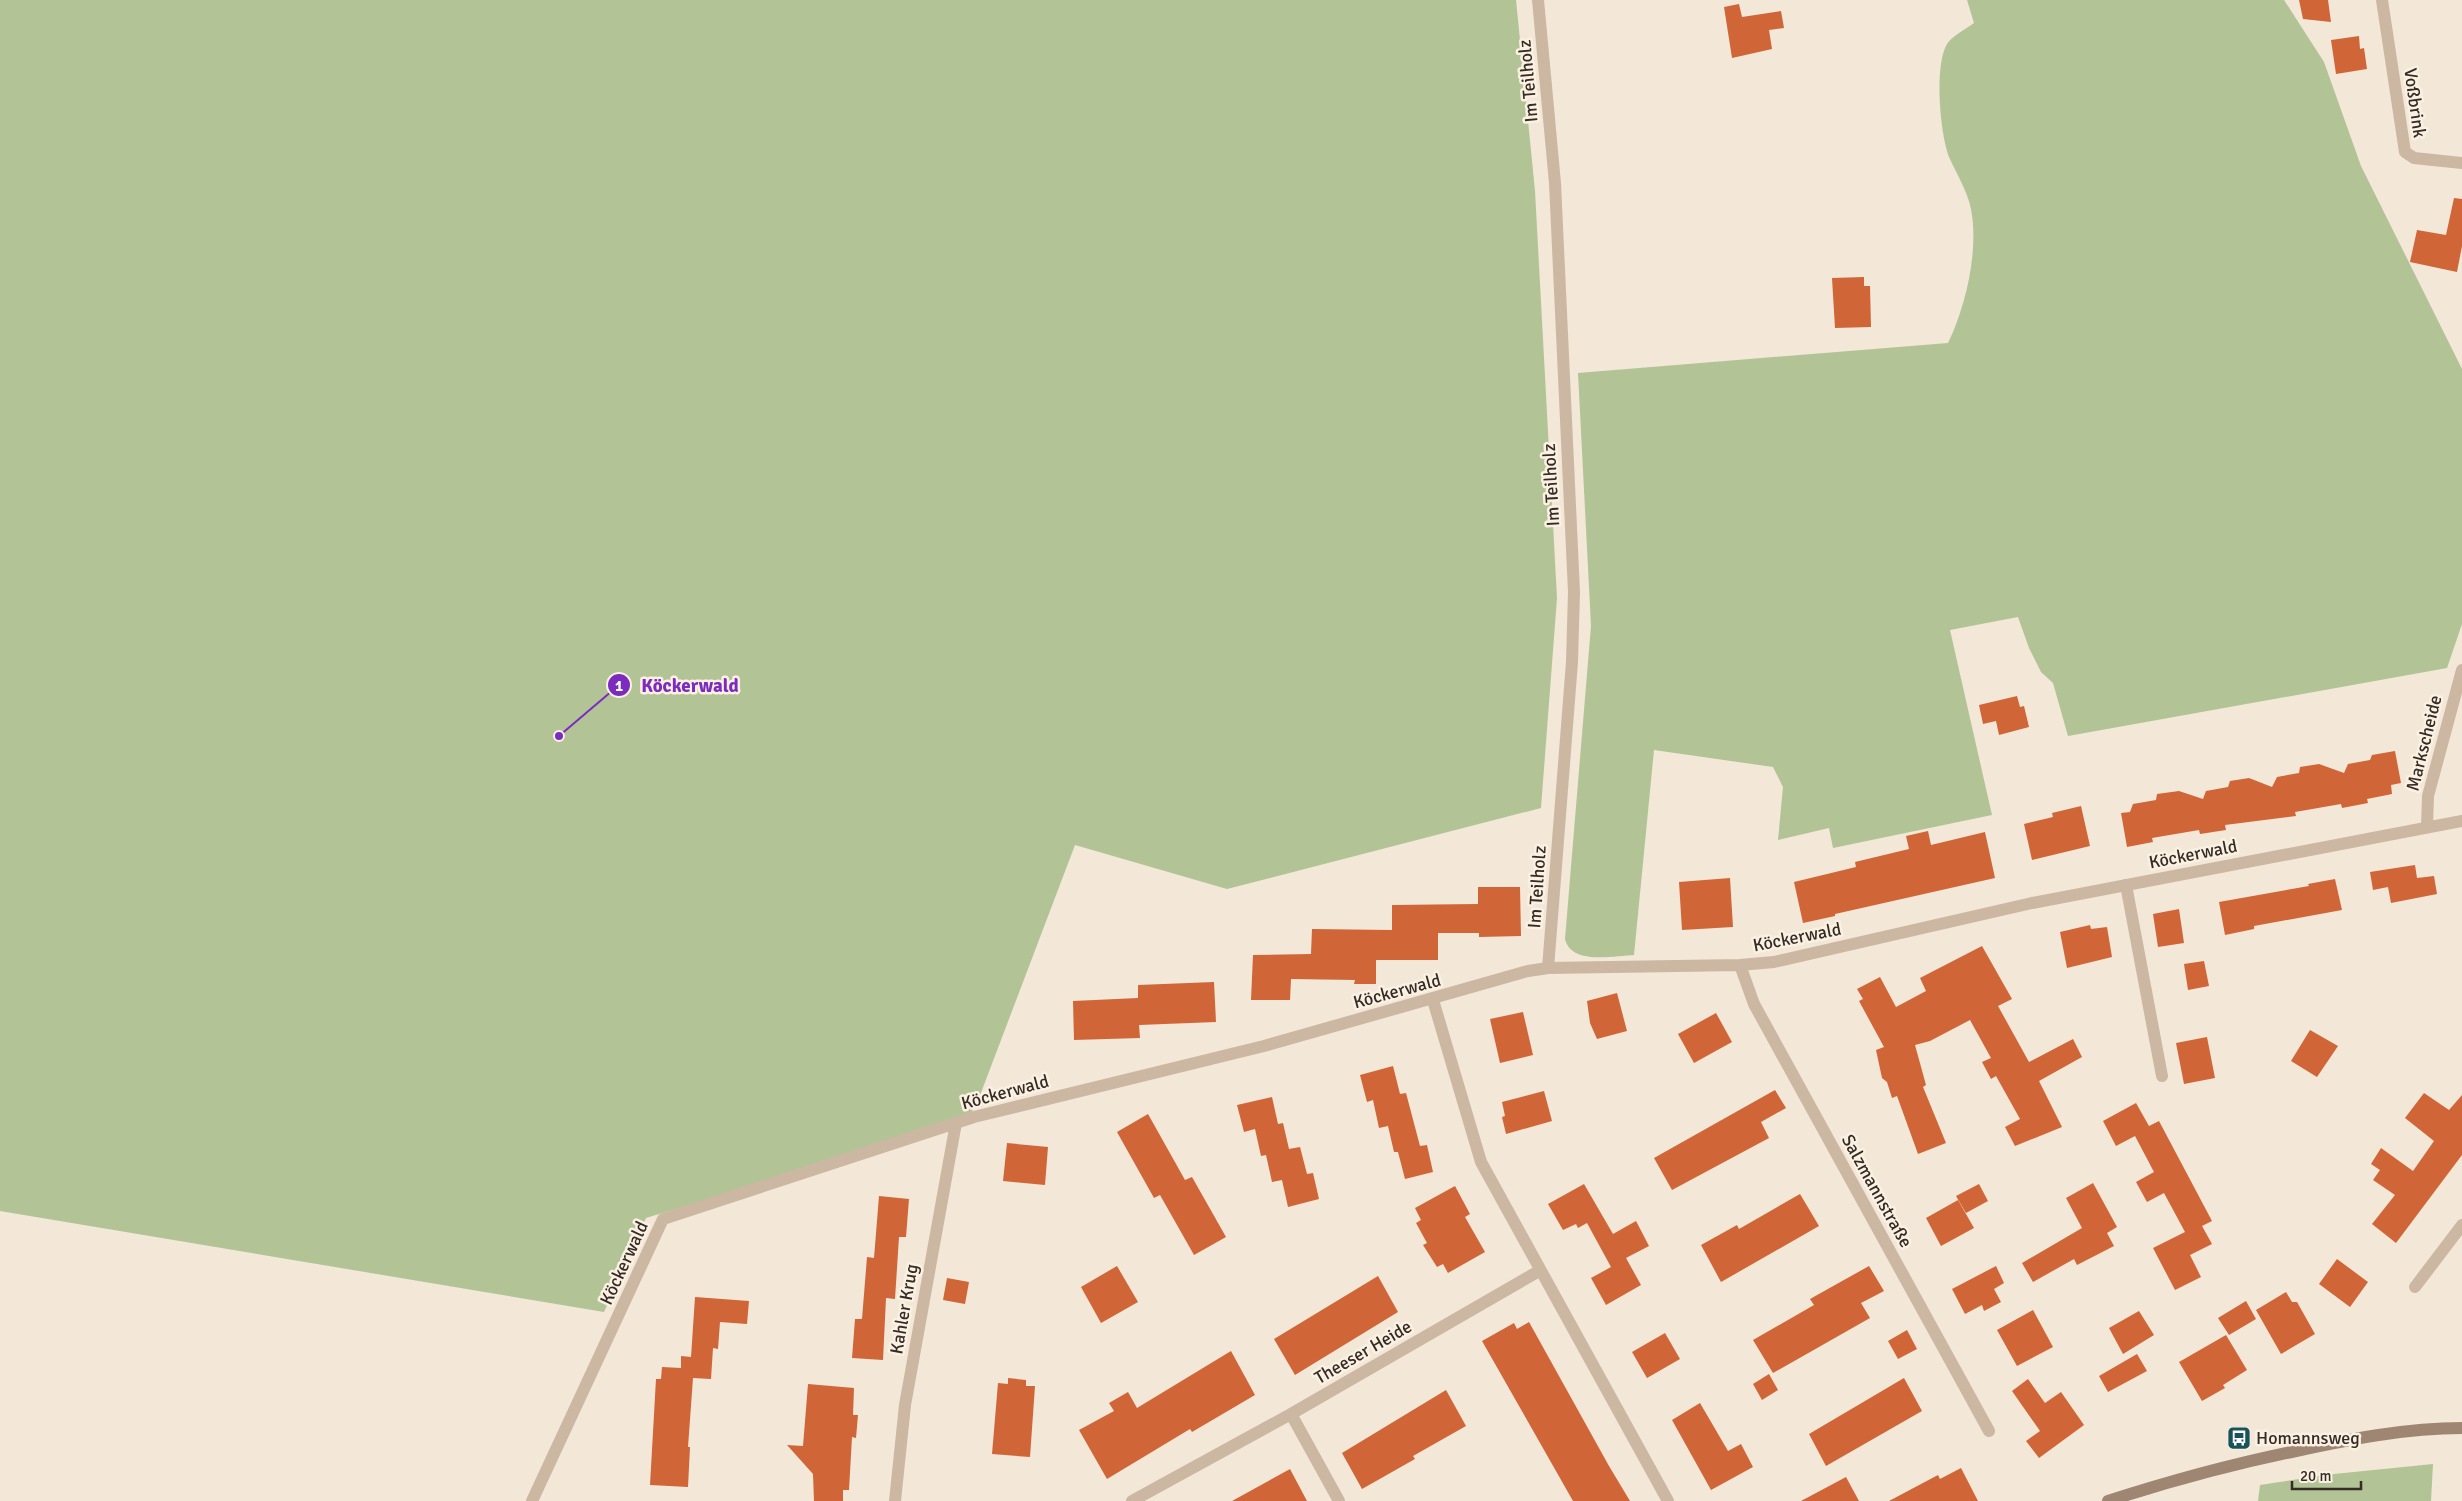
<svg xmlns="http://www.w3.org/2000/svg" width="2462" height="1501" font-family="Signika,sans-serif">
  <rect width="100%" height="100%" fill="#f3e7d7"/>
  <path fill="#b2c396" d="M 0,0 L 1516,0 L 1535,191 L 1557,598 L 1541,808 L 1227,889 L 1075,845 L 979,1098 L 968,1119 L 646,1218 L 604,1312 L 0,1211 Z
    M 1967,0 L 2284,0 L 2324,62 L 2361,166 L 2462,369 L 2462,624 L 2447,668 L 2068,736 L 2053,683 L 2041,672 L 2029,648 L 2018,617 L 1950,630 L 1992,815 L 1833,848 L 1829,828 L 1778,840 L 1783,787 L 1773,767 L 1654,750 L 1634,955 C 1613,956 1571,965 1565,939 L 1591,626 L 1578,373 L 1948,343 C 1966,306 1979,250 1971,209 C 1967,190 1957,175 1949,157 C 1940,133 1934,66 1947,44 C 1952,36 1966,29 1974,23 Z
    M 2433,1464 L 2431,1501 L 2258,1501 L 2260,1485 L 2324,1475 Z"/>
  <path fill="#d06538" d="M 2299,0 L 2328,0 L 2331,22 L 2303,19 Z
    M 1739,4 L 1742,17 L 1781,11 L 1784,28 L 1769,30 L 1772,49 L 1732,58 L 1724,7 Z
    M 2359,36 L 2360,49 L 2364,48 L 2367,69 L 2336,74 L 2331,40 Z
    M 2454,198 L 2462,199 L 2462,246 L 2457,272 L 2410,262 L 2417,230 L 2446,235 Z
    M 1864,277 L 1864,286 L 1870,286 L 1871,327 L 1835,328 L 1832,278 Z
    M 2017,696 L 2020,707 L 2024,706 L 2029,727 L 1999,735 L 1996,721 L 1983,724 L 1979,705 Z
    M 2395,751 L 2401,783 L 2391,785 L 2392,794 L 2367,799 L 2368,803 L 2342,808 L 2341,804 L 2295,812 L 2296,816 L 2225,825 L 2226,830 L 2200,834 L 2199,830 L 2152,838 L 2153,842 L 2127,847 L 2121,813 L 2130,812 L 2133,804 L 2156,800 L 2157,794 L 2179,791 L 2203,799 L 2206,791 L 2228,787 L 2230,781 L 2249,778 L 2272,787 L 2277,777 L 2299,773 L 2300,767 L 2319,764 L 2344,773 L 2348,764 L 2370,760 L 2372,755 Z
    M 2081,806 L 2090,846 L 2032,860 L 2024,824 L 2053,817 L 2052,813 Z
    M 1928,831 L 1931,845 L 1985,832 L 1995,878 L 1835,914 L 1835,916 L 1803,923 L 1794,882 L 1856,867 L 1855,862 L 1909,849 L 1906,836 Z
    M 2415,865 L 2417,878 L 2434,876 L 2437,894 L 2391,903 L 2388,887 L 2373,890 L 2370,872 Z
    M 1730,878 L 1733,927 L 1682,930 L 1679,882 Z
    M 2335,879 L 2342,910 L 2254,926 L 2254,929 L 2225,935 L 2219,902 L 2309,886 L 2308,884 Z
    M 1478,887 L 1520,887 L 1521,936 L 1479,937 L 1479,933 L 1438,933 L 1438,960 L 1376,960 L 1376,984 L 1354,984 L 1355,980 L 1291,979 L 1290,1000 L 1251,1000 L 1253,955 L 1311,954 L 1312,929 L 1392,930 L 1392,905 L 1478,904 Z
    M 2179,909 L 2184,943 L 2158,947 L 2153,914 Z
    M 2090,925 L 2091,929 L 2107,927 L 2112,957 L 2067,968 L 2060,932 Z
    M 1982,946 L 2012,999 L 1998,1006 L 2029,1062 L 2073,1039 L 2082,1057 L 2039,1081 L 2062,1127 L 2015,1146 L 2005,1127 L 2020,1119 L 1996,1076 L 1991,1079 L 1982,1062 L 1991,1058 L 1970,1020 L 1930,1041 L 1915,1045 L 1926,1085 L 1923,1087 L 1946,1143 L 1918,1154 L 1897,1096 L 1892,1098 L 1887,1082 L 1882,1078 L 1876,1050 L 1884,1047 L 1859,1001 L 1863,999 L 1857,989 L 1880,977 L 1896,1007 L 1926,991 L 1920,978 Z
    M 2204,961 L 2209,986 L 2188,990 L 2184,964 Z
    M 1214,982 L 1216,1022 L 1139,1025 L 1140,1038 L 1074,1040 L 1073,1001 L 1138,998 L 1138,985 Z
    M 1617,993 L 1627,1031 L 1597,1039 L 1590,1023 L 1587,1001 Z
    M 1523,1012 L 1533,1055 L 1500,1063 L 1490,1019 Z
    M 1716,1013 L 1732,1042 L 1694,1063 L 1678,1034 Z
    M 2310,1030 L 2338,1046 L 2317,1077 L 2291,1061 Z
    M 2207,1037 L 2215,1078 L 2184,1084 L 2176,1043 Z
    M 1393,1066 L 1400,1094 L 1406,1093 L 1420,1146 L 1427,1145 L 1433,1172 L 1405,1179 L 1398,1152 L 1394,1152 L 1388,1126 L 1379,1128 L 1373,1100 L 1367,1102 L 1360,1075 Z
    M 1775,1090 L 1786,1108 L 1761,1122 L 1769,1138 L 1672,1190 L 1654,1158 Z
    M 1544,1091 L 1552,1121 L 1506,1134 L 1502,1117 L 1505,1116 L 1502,1102 Z
    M 2424,1093 L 2449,1110 L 2462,1095 L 2462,1155 L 2396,1243 L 2372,1224 L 2395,1195 L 2373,1180 L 2380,1170 L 2371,1164 L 2381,1148 L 2413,1171 L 2434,1141 L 2405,1118 Z
    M 1272,1097 L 1278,1124 L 1283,1123 L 1289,1149 L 1300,1147 L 1307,1174 L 1313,1173 L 1319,1199 L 1288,1207 L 1282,1180 L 1272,1182 L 1266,1155 L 1261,1156 L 1255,1129 L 1244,1132 L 1237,1105 Z
    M 2136,1103 L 2149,1126 L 2159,1121 L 2212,1221 L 2202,1226 L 2212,1244 L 2190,1255 L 2201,1277 L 2175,1290 L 2153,1248 L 2185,1232 L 2164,1193 L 2147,1202 L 2136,1182 L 2154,1172 L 2135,1136 L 2116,1146 L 2103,1121 Z
    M 1148,1114 L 1185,1180 L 1192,1177 L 1226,1237 L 1194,1255 L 1160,1195 L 1154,1198 L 1117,1132 Z
    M 1007,1143 L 1048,1147 L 1045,1185 L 1003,1181 Z
    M 2093,1183 L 2117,1227 L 2107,1233 L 2114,1246 L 2077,1265 L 2074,1259 L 2033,1282 L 2022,1263 L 2082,1228 L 2066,1198 Z
    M 1584,1184 L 1613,1234 L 1636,1221 L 1649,1246 L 1626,1258 L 1641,1285 L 1606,1305 L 1591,1278 L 1611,1267 L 1587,1223 L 1578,1228 L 1576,1224 L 1563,1230 L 1548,1204 Z
    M 1979,1184 L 1988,1201 L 1966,1213 L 1956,1196 Z
    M 1455,1186 L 1470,1214 L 1465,1217 L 1485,1252 L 1448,1273 L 1443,1264 L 1437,1267 L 1423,1245 L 1427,1243 L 1416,1223 L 1421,1220 L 1415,1208 Z
    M 1800,1194 L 1819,1226 L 1721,1282 L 1701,1245 L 1737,1225 L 1739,1229 Z
    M 879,1196 L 909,1199 L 906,1237 L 899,1237 L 895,1299 L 886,1298 L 883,1360 L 852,1358 L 855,1319 L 862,1319 L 867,1257 L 874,1258 Z
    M 1958,1200 L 1974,1228 L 1941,1246 L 1926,1218 Z
    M 2337,1259 L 2368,1282 L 2350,1307 L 2319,1284 Z
    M 1117,1266 L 1138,1302 L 1101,1323 L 1081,1287 Z
    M 1869,1266 L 1884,1291 L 1861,1303 L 1870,1318 L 1773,1373 L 1753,1340 L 1814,1305 L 1810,1299 Z
    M 1996,1266 L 2004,1283 L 1994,1289 L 2001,1302 L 1984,1311 L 1982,1305 L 1965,1314 L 1952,1289 Z
    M 1378,1276 L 1398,1312 L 1295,1375 L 1274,1339 Z
    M 947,1278 L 969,1282 L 965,1304 L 943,1300 Z
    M 2286,1292 L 2292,1302 L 2297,1302 L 2315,1334 L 2281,1354 L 2256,1310 Z
    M 695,1297 L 749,1301 L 747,1324 L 720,1322 L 718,1349 L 713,1348 L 711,1379 L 693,1378 L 688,1447 L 690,1447 L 688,1487 L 650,1485 L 656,1379 L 661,1379 L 662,1367 L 681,1368 L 681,1356 L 691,1357 Z
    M 2246,1301 L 2256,1319 L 2229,1335 L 2218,1318 Z
    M 2033,1310 L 2053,1347 L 2017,1366 L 1997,1330 Z
    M 2139,1311 L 2154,1335 L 2123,1354 L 2109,1328 Z
    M 1529,1322 L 1609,1466 L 1630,1501 L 1573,1501 L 1482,1341 L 1514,1323 L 1517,1329 Z
    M 1907,1330 L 1917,1349 L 1898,1359 L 1888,1341 Z
    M 1665,1333 L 1680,1359 L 1647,1378 L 1632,1352 Z
    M 2226,1335 L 2247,1370 L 2223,1385 L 2225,1388 L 2202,1401 L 2179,1362 Z
    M 1231,1351 L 1255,1395 L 1192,1432 L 1190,1429 L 1107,1479 L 1079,1430 L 1114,1411 L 1109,1403 L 1128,1392 L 1137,1408 Z
    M 2137,1354 L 2147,1371 L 2108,1392 L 2099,1376 Z
    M 1769,1374 L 1778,1390 L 1762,1400 L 1753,1384 Z
    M 1008,1378 L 1026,1380 L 1026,1386 L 1035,1386 L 1030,1457 L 992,1454 L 998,1383 L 1008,1384 Z
    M 1904,1378 L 1922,1411 L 1826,1466 L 1809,1434 Z
    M 2028,1379 L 2045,1403 L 2061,1392 L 2084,1425 L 2039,1458 L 2026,1441 L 2040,1431 L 2012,1391 Z
    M 808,1384 L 854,1388 L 853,1415 L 858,1415 L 856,1438 L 852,1437 L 849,1490 L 843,1490 L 843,1501 L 814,1501 L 813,1474 L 787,1445 L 803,1446 Z
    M 1446,1390 L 1466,1426 L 1413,1456 L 1415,1459 L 1362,1489 L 1342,1453 Z
    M 1700,1403 L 1728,1451 L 1741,1444 L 1753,1467 L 1711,1490 L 1672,1420 Z
    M 1961,1468 L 1978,1501 L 1889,1501 L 1938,1475 L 1940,1479 Z
    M 1290,1469 L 1307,1501 L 1232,1501 Z
    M 1846,1477 L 1859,1501 L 1801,1501 Z"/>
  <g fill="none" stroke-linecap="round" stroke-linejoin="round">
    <path stroke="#ccb7a2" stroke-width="12" d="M 2126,885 L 2162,1076"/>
    <path stroke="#ccb7a2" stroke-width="12" d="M 1538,0 L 1555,183 L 1574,592 L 1572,662 L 1548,968
      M 2382,0 L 2405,152 L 2414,158 L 2462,163
      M 2427,827 L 2428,796 L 2462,670
      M 1740,965 L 1754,1004 L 1989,1431
      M 1433,1000 L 1481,1162 L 1668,1501
      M 2415,1287 L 2462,1225
      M 532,1501 L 663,1219 L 974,1117 L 1264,1046 L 1528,971 L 1548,968 L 1740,965 L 1774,962 L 2032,903 L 2462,821
      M 895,1501 L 905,1405 L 956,1123
      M 1132,1501 L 1291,1414
      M 1339,1501 L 1291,1414 L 1539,1271"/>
    <path stroke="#9f8673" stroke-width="12" d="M 2108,1501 C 2170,1481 2232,1464 2296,1451 C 2351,1439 2406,1428 2462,1428"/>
  </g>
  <defs>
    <g id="bus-square" transform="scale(1.25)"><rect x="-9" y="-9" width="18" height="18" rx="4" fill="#18535a" stroke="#fbf1e3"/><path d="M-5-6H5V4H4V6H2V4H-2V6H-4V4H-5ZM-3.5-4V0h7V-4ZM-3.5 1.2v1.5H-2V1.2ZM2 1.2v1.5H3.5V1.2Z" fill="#fff"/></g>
  </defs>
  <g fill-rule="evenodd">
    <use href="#bus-square" x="2239" y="1438"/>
  </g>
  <g text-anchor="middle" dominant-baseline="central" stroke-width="5" stroke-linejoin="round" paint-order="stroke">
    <g font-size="18" fill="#362b25" stroke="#fbf1e3">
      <text transform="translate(1528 81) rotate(-95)">Im Teilholz</text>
      <text transform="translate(2415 103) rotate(82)">Voßbrink</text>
      <text transform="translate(1551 485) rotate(-93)">Im Teilholz</text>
      <text transform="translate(2424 743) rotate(-76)">Markscheide</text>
      <text transform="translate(2193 854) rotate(-11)">Köckerwald</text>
      <text transform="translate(1537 887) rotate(-86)">Im Teilholz</text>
      <text transform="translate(1797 937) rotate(-11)">Köckerwald</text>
      <text transform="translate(1397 991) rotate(-15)">Köckerwald</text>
      <text transform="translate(1005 1092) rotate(-15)">Köckerwald</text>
      <text transform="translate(1877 1191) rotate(61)">Salzmannstraße</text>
      <text transform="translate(624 1263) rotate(-65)">Köckerwald</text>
      <text transform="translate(904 1309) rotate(-80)">Kahler Krug</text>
      <text transform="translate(1363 1352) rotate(-30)">Theeser Heide</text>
    </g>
    <g font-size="18" fill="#362b25" stroke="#fbf1e3" text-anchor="start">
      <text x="2256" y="1438">Homannsweg</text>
    </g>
  </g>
  <path fill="none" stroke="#7b2cbf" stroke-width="2" d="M559 736L619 685"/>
  <g fill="#7b2cbf" stroke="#fbf1e3" stroke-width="2">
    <circle cx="559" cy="736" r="5"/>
    <circle cx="619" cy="685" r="12"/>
  </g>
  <g font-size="15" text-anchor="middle" font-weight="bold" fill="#fff">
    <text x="619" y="691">1</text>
  </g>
  <g font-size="19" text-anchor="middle" font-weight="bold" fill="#7b2cbf" stroke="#fbf1e3" stroke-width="5" stroke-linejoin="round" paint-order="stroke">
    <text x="690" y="692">Köckerwald</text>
  </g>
  <path d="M2292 1481v8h69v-8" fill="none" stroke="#362b25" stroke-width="2.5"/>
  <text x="2300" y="1481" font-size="15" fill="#362b25" stroke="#fbf1e3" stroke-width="4" paint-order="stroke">20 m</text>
</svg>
